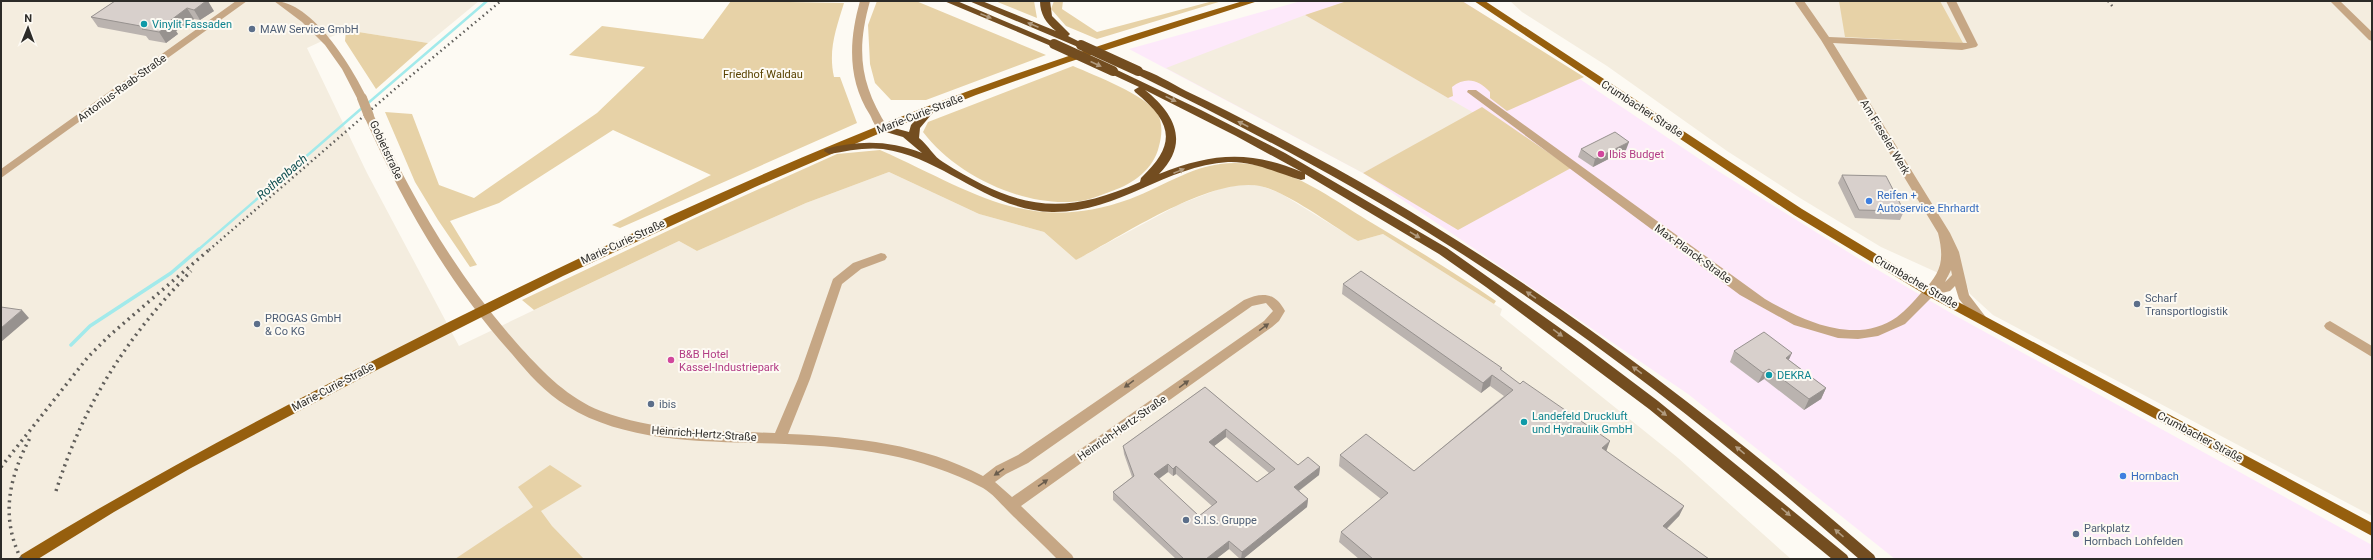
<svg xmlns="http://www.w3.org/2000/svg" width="2373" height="560" font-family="Roboto,sans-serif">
  <rect width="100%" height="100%" fill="#fdfaf3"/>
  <path fill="#fde9fa" d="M 1301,1 L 1463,1 L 1710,166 L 1856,257 L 1956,316 L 2372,545 L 2372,559 L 1895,559 L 1688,394 L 1363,173 L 1129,49 Z"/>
  <path fill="#f4eddf" d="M 1,1 L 479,1 L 428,43 L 346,30 L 307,48 L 367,173 L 459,346 L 679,241 L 697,251 L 806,203 L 889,172 L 979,214 L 1044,232 L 1076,260 L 1180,204 L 1222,188 L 1243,184 L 1261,186 L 1280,193 L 1358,241 L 1383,234 L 1502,309 L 1500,315 L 1678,458 L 1791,559 L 1,559 Z
    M 1510,1 L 2372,1 L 2372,516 L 1993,315 L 1970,294 L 1967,286 L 1881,247 L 1800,198 L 1727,151 L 1607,66 L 1522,12 Z
    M 1305,15 L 1474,113 L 1363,173 L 1166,68 Z"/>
  <path fill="#e7d2a7" d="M 731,1 L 844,3 C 836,29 828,50 834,77 L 840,77 L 857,123 L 620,228 L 612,225 L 711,175 L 613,130 L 499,203 L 450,221 L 477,265 L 470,267 L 438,220 L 415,182 L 385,112 L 412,114 L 439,185 L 474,198 L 597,113 L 645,67 L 569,55 L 602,26 L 703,39 Z
    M 877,1 L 916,1 L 1046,55 L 926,100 L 891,100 L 875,83 L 870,64 L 868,25 Z
    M 995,1 L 1034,1 L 1037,18 Z
    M 1054,1 L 1063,1 L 1062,9 L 1097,32 L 1213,1 L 1222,1 L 1097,39 L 1066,26 L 1051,9 Z
    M 1347,1 L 1462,1 L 1584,77 L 1507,111 L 1490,98 L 1490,92 C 1479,80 1466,76 1452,87 L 1453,96 L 1448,98 L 1305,15 Z
    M 1839,1 L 1940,1 L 1963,43 L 1845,37 Z
    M 346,30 L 428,43 L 376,89 L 345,41 Z
    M 1073,66 C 1096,76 1144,94 1157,113 C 1163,122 1162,136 1159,146 C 1154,169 1133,184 1112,191 C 1103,194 1094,198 1086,200 C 1029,211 956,176 923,132 L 928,122 Z
    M 1482,107 L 1571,168 L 1458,230 L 1363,173 Z
    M 880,150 C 971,190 1027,236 1130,199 C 1171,184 1200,158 1249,164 C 1293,170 1330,197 1367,220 C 1411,246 1454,272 1496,301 L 1494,304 L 1383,234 L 1358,241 C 1333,226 1286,191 1260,186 C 1211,176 1120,237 1076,260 L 1044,232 L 979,214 L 889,172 L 806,203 L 697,251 L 679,241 L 534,310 L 522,300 L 697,217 L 837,154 Z
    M 550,465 L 582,486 L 541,511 L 552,526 L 584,559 L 455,559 L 533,507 L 518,487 Z"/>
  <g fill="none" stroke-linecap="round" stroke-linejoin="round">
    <path stroke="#a2eaeb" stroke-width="2.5" d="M 367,104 L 487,1
      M 198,250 L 362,108"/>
    <path stroke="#a2eaeb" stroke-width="3.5" d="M 71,345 L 90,326 L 171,273 L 199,249"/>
    <path fill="#c6a785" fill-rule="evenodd" d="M 236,1 L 247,1 L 1,178 L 1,169 Z
      M 274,1 C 312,1 352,67 367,98 L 366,100 L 358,100 L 342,69 L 325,45 L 302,22 Z
      M 860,1 L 870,1 C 856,51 860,84 888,128 L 883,131 C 876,130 873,121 870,115 C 847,79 849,40 860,1 Z
      M 1794,1 L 1804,1 L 1829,37 L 1967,43 L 1946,1 L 1956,1 L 1978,45 L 1976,47 L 1962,50 L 1833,43 L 1950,233 L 1959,252 L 1969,295 L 1985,316 L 1987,319 L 1985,322 L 1977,322 L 1959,299 L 1955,286 L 1950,291 L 1934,295 L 1905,324 L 1878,336 L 1858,339 L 1838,338 L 1794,325 L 1740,295 L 1467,92 L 1468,90 L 1476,90 L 1765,299 C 1803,321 1856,346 1897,317 C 1906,310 1914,301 1921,293 C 1941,273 1945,261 1938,233 L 1821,40 ZM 1951,270 L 1952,275 L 1945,282 Z
      M 2330,1 L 2340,1 L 2372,32 L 2372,41 L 2369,40 Z
      M 369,113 L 374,116 C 413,200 459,279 521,348 C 545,374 568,398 601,411 C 656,432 717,431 775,433 L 798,379 L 833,279 L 853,263 L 881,253 L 885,254 L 887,257 L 885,260 L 861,269 L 842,284 L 810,379 L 788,434 C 856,437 922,444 983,476 L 996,466 L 1018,455 L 1244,300 C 1262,292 1275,292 1285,311 L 1279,321 L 1272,327 L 1021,506 L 1072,555 L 1074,559 L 1057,559 C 1042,543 1025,528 1009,512 C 1001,504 993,494 983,488 C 920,455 856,447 785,444 C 714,441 629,445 567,406 C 545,393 528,373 512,354 C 449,284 402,202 364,116 ZM 1266,303 L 1273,311 L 1264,321 L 1012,497 L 995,482 L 1006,474 L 1028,463 L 1252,306 Z
      M 2330,321 L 2372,346 L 2372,357 L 2326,329 L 2324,326 L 2326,323 Z"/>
    <path fill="#965f0e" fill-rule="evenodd" d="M 1243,1 L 1258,1 L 1069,62 L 976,95 L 885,131 L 755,187 L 563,276 L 375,371 L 191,468 L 114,512 L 38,559 L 19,559 L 21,555 C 140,482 263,417 388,353 C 562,264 740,180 923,108 C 1028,68 1135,33 1243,1 Z
      M 1474,1 L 1485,1 L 1802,209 L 1934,289 L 2372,523 L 2372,536 L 1926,295 L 1794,215 Z"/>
    <path fill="#734d20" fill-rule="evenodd" d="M 944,1 L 957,1 L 1059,44 L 1054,47 L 1051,46 Z
      M 969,1 L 982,1 L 1056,31 C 1046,23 1040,14 1040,1 L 1050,1 L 1052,16 L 1070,34 L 1068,36 L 1086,45 L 1081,48 L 1078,47 Z
      M 1113,68 L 1201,110 L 1285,153 L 1447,248 L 1581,343 L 1658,401 L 1847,555 L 1849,559 L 1832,559 L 1649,409 L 1486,287 L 1439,254 L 1305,174 L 1305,179 L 1301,180 C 1276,173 1255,161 1228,162 C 1165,166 1118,213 1052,212 C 987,210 945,158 883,149 C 865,147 847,151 829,154 L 824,151 L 825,149 C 858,140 890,140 922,153 L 903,137 L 879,130 L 878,128 L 883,125 L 909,132 L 911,125 L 927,107 L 931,106 L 936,109 L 920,128 L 919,138 C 928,145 934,157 943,162 C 1016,208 1060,218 1140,182 L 1141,178 C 1177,144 1173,123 1135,92 L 1134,90 L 1139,87 L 1109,73 L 1108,71 ZM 1145,90 L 1236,136 L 1302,172 C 1249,150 1212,153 1159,174 C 1190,143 1175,114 1145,90 Z
      M 1138,68 C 1155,73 1171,83 1186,91 C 1220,107 1253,124 1285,141 C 1499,253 1692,397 1874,555 L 1876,559 L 1859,559 C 1725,441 1584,329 1432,235 C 1336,175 1236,123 1134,73 L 1133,71 Z"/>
    <path stroke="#605e5a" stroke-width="2.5" stroke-dasharray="1.5 3.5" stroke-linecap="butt" d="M 2108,1 L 2113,7
      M 209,250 L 395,89 L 501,1"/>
    <path stroke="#605e5a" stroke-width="3.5" stroke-dasharray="2 4.5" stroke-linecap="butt" d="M 1,467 L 88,357 L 110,335 L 210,249
      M 56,491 C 84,403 127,337 191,271
      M 21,559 C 0,516 9,477 31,436"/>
    <path stroke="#c6a785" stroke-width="10" d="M 362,98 L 369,116"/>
    <path stroke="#734d20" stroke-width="10" d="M 1054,44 L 1113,71
      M 1081,45 L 1138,71"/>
  </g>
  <path fill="#bab3af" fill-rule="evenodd" d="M 115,1 L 214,11 L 200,20 L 194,19 L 176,31 L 178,34 L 166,43 L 149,40 L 146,36 L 98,27 L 91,17 Z
    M 1581,149 L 1626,150 L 1593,167 L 1578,157 Z
    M 1842,175 L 1904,211 L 1900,220 L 1855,218 L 1838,183 Z
    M 1343,284 L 1502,368 L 1501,370 L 1606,451 L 1684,506 L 1679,516 L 1667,529 L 1709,559 L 1359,559 L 1339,542 L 1341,532 L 1381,499 L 1339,466 L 1340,455 L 1414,471 L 1504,396 L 1490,386 L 1481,393 L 1342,294 Z
    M 1734,351 L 1789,360 L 1826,388 L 1821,399 L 1804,410 L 1764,379 L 1758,383 L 1730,362 Z
    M 1205,387 L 1298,465 L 1320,467 L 1319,475 L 1299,491 L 1308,499 L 1307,507 L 1243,559 L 1240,559 L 1229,549 L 1216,559 L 1176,559 L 1113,500 L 1113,492 L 1132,477 L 1124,454 L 1123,446 ZM 1226,437 L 1269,473 L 1257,482 L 1214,446 ZM 1168,472 L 1173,476 L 1176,474 L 1212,506 L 1199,516 L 1159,479 Z"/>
  <path fill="#97928f" d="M 206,1 L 208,1 L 214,11 L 200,20 L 194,10 Z
    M 187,8 L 194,19 L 176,31 L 178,34 L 166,43 L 159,32 L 167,23 Z
    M 1629,142 L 1626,150 L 1593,167 L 1595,159 Z
    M 22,310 L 29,318 L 1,342 L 1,328 Z
    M 1792,353 L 1787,364 L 1786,358 Z
    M 1769,369 L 1764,379 L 1758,383 L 1763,373 Z
    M 1492,375 L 1490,386 L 1481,393 L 1483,383 Z
    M 1826,388 L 1821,399 L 1804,410 L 1809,399 Z
    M 1226,429 L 1226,437 L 1209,450 L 1209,442 Z
    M 1610,441 L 1606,452 L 1602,448 Z
    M 1168,464 L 1168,472 L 1154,482 L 1154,474 Z
    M 1176,466 L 1176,474 L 1173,476 L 1173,469 Z
    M 1320,467 L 1319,475 L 1293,495 L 1294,487 Z
    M 1308,499 L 1307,507 L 1243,559 L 1241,559 L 1242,552 Z
    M 1684,506 L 1679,516 L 1659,536 L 1663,526 Z
    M 1229,541 L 1229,549 L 1216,559 L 1206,559 Z"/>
  <path fill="#d8d0cc" stroke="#97928f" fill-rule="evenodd" d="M 115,1 L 206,1 L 194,10 L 187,8 L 167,23 L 172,24 L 159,32 L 142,29 L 146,27 L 91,17 Z
    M 1615,132 L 1629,142 L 1595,159 L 1581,149 Z
    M 1842,175 L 1886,176 L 1904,211 L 1859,210 Z
    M 1361,271 L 1502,368 L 1500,369 L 1520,384 L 1523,381 L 1610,441 L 1602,448 L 1684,506 L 1663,526 L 1709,559 L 1373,559 L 1341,532 L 1388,493 L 1340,455 L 1366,434 L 1414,471 L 1513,390 L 1492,375 L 1483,383 L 1343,284 Z
    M 1,307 L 22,310 L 1,328 Z
    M 1764,332 L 1792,353 L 1786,358 L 1826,388 L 1809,399 L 1769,369 L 1763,373 L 1734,351 Z
    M 1205,387 L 1298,465 L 1308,457 L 1320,467 L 1294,487 L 1308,499 L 1242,552 L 1229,541 L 1206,559 L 1184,559 L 1113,492 L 1134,476 L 1123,446 ZM 1226,429 L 1275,469 L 1257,482 L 1209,442 ZM 1168,464 L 1173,469 L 1176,466 L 1217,502 L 1199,516 L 1154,474 Z"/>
  <defs><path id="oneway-solid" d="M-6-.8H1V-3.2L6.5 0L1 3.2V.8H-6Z"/></defs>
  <g fill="#b19b7f">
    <use href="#oneway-solid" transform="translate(986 16) rotate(22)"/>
    <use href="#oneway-solid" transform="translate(1033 25) rotate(-157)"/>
    <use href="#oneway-solid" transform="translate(1096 64) rotate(25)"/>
    <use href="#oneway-solid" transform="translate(1171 99) rotate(26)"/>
    <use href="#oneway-solid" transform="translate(1243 124) rotate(-153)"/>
    <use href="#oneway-solid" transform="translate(1179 171) rotate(-22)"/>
    <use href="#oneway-solid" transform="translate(1415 235) rotate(31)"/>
    <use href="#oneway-solid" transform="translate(1531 295) rotate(-145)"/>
    <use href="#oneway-solid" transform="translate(1558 333) rotate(36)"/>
    <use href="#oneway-solid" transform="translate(1637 370) rotate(-144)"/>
    <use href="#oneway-solid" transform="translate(1662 412) rotate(38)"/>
    <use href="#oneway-solid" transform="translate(1740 450) rotate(-141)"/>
    <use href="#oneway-solid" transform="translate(1786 512) rotate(40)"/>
    <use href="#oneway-solid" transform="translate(1839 533) rotate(-139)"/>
  </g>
  <g fill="#6a5d4d">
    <use href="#oneway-solid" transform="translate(1264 327) rotate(-36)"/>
    <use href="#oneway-solid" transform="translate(1129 384) rotate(144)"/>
    <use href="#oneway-solid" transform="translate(1184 384) rotate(-36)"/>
    <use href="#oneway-solid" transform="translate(999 472) rotate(146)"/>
    <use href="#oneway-solid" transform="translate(1043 483) rotate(-35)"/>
  </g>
  <g fill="#0f9aa8" stroke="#fdfaf3" stroke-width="1.5">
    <circle cx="144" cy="24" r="4"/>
    <circle cx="1769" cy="375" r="4"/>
    <circle cx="1524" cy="422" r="4"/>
  </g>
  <g fill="#5c6f8a" stroke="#fdfaf3" stroke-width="1.5">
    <circle cx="252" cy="29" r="4"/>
    <circle cx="2137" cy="304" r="4"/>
    <circle cx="257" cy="324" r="4"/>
    <circle cx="651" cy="404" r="4"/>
    <circle cx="1186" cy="520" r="4"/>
    <circle cx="2076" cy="534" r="4"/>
  </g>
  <g fill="#d1479c" stroke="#fdfaf3" stroke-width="1.5">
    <circle cx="1601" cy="154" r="4"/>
    <circle cx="671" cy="360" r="4"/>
  </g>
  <g fill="#3f7fe0" stroke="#fdfaf3" stroke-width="1.5">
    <circle cx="1869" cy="201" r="4"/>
    <circle cx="2123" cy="476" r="4"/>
  </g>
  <g text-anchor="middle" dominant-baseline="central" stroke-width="4" stroke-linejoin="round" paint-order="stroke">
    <g font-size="11" fill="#0d838f" stroke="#fdfaf3" text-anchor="start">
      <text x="152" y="24">Vinylit Fassaden</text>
      <text x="1777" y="375">DEKRA</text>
      <text x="1532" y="416">Landefeld Druckluft<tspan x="1532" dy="13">und Hydraulik GmbH</tspan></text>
    </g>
    <g font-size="11" fill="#4e5e75" stroke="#fdfaf3" text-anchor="start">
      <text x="260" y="29">MAW Service GmbH</text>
      <text x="2145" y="298">Scharf<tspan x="2145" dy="13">Transportlogistik</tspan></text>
      <text x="265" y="318">PROGAS GmbH<tspan x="265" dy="13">&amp; Co KG</tspan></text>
      <text x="659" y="404">ibis</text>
      <text x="1194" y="520">S.I.S. Gruppe</text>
      <text x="2084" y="528">Parkplatz<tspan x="2084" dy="13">Hornbach Lohfelden</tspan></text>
    </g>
    <g font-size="11" fill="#594200" stroke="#fdfaf3">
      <text x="763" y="74">Friedhof Waldau</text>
    </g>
    <g font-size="11" fill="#2c2b28" stroke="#fdfaf3">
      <text transform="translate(122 88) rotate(-36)">Antonius-Raab-Straße</text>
      <text transform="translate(1642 109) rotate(33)">Crumbacher Straße</text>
      <text transform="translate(920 114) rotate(-21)">Marie-Curie-Straße</text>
      <text transform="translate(1885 137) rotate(59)">Am Fieseler Werk</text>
      <text transform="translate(386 150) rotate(65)">Gobietstraße</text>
      <text transform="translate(623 242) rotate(-25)">Marie-Curie-Straße</text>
      <text transform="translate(1693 254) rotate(36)">Max-Planck-Straße</text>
      <text transform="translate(1916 282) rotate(30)">Crumbacher Straße</text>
      <text transform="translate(333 387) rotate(-28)">Marie-Curie-Straße</text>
      <text transform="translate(1122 428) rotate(-35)">Heinrich-Hertz-Straße</text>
      <text transform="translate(704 434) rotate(4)">Heinrich-Hertz-Straße</text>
      <text transform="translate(2200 437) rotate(28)">Crumbacher Straße</text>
    </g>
    <g font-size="11" fill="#b23c85" stroke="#fdfaf3" text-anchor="start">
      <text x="1609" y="154">Ibis Budget</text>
      <text x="679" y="354">B&amp;B Hotel<tspan x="679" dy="13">Kassel-Industriepark</tspan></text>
    </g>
    <g font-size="11" fill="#366cbe" stroke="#fdfaf3" text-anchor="start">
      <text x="1877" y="195">Reifen +<tspan x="1877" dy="13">Autoservice Ehrhardt</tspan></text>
      <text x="2131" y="476">Hornbach</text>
    </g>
    <g font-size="12" font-style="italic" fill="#0d4e50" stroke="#fdfaf3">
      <text transform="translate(282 177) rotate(-41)">Rothenbach</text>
    </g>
  </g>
  <rect width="2373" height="560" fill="none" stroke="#2c2b28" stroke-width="4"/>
  <g transform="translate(28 28) rotate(1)" stroke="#fdfaf3" stroke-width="3" paint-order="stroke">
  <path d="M0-3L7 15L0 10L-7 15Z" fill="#2c2b28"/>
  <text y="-6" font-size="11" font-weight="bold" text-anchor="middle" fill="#2c2b28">N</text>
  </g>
</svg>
